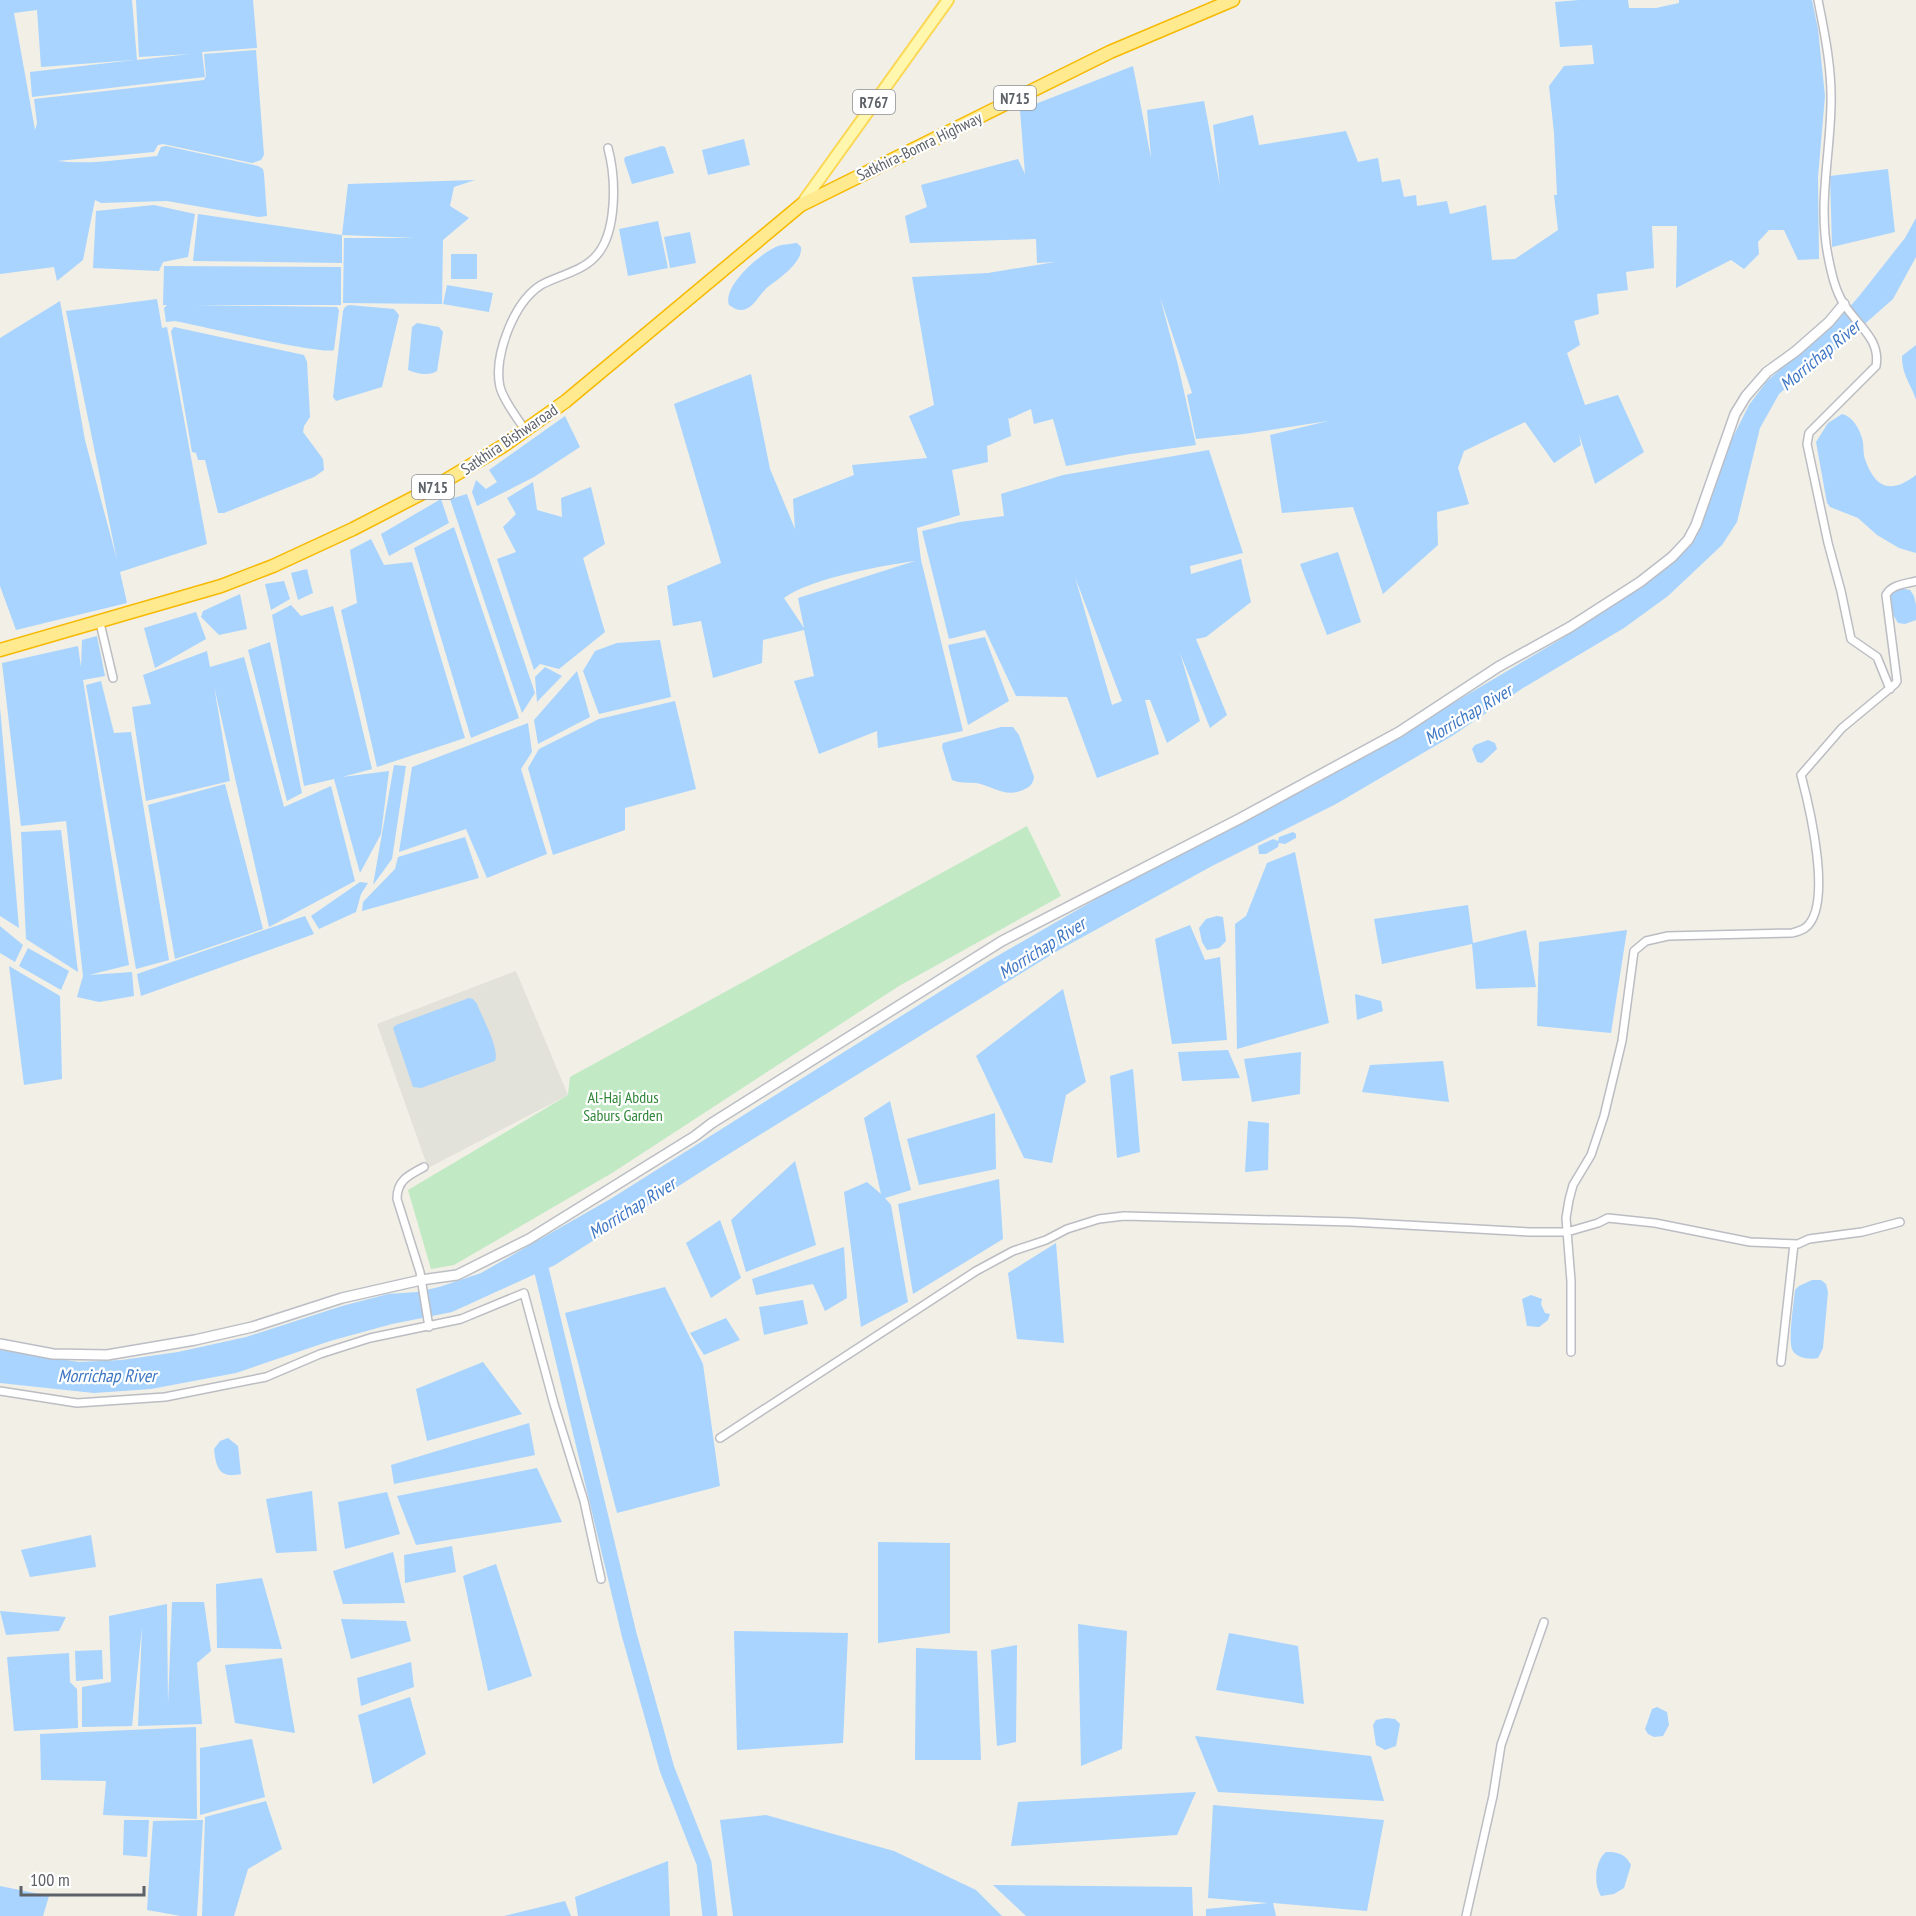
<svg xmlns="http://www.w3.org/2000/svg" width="1916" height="1916" font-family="'PT Sans Narrow',sans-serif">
  <rect width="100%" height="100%" fill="#f1efe6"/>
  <path fill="#e2e1da" d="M 516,971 L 568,1095 L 428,1168 L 377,1024 Z"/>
  <path fill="#c1eac4" d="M 1027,826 L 1061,896 L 899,986 L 612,1173 L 454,1265 L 431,1269 L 408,1190 L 568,1095 L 570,1077 Z"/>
  <path fill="#a8d4ff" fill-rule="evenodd" d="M 0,0 L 132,0 L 137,60 L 190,54 L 139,57 L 136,0 L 253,0 L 257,48 L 202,52 L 205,77 L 32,97 L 30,72 L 134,60 L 41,67 L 37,10 L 14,13 L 35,130 L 37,123 L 34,99 L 204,80 L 206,76 L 204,54 L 256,50 L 264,155 L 261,160 L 252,163 L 163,144 L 158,145 L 154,152 L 57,161 C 90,165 123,159 157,156 L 161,147 L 166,146 L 258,166 L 263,169 L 264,174 L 267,216 L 259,217 L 167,201 L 101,203 L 95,200 L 83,260 L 57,281 L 54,267 L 0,274 Z
    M 1579,0 L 1628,0 L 1629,8 L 1656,8 L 1679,3 L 1679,0 L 1812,0 L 1818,29 L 1825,96 L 1818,177 L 1819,259 L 1798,260 L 1784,230 L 1769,230 L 1758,242 L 1759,254 L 1744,269 L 1731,260 L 1676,288 L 1677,226 L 1652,226 L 1654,268 L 1626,272 L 1628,290 L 1597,294 L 1599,314 L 1574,321 L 1580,345 L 1567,353 L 1585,405 L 1618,395 L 1644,452 L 1595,484 L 1579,434 L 1581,445 L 1554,463 L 1525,422 L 1464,451 L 1458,468 L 1469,504 L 1437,512 L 1438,545 L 1383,594 L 1353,507 L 1282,513 L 1270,435 L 1328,421 L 1244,434 L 1196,439 L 1187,395 L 1192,393 L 1160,297 L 1178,365 L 1196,445 L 1130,454 L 1066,466 L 1053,419 L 1034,424 L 1031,409 L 1009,419 L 1008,417 L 1011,436 L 987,446 L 988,462 L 952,470 L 960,515 L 917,528 L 921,560 L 963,731 L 878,748 L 877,731 L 819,754 L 794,681 L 814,676 L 804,630 L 763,640 L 762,663 L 713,678 L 701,621 L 673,626 L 667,586 L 721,563 L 674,404 L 751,374 L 770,469 L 795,529 L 793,499 L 854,475 L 852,465 L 927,458 L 909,416 L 934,405 L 912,277 L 988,273 L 1055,262 L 1037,263 L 1036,239 L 910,243 L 905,216 L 927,207 L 921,185 L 1018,159 L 1025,174 L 1020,110 L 1133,66 L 1151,158 L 1147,110 L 1204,101 L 1220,186 L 1213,125 L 1253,115 L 1259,145 L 1346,131 L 1358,162 L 1378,158 L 1382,182 L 1400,179 L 1404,197 L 1416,195 L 1417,206 L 1447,201 L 1450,214 L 1486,205 L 1492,260 L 1515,259 L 1558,230 L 1554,195 L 1557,195 L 1554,133 L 1549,86 L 1564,66 L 1594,64 L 1592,45 L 1560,47 L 1555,2 ZM 915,561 L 798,598 L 804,628 L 784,598 C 812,578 880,566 915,561 Z
    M 744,139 L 750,165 L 708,175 L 702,150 Z
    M 662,146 L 665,147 L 674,173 L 632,184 L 624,160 L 625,157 Z
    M 1888,169 L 1895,232 L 1832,247 L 1830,176 Z
    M 475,180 L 454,187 L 450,206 L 469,218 L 443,240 L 442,304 L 343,303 L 344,238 L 416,238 L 342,235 L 342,263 L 193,261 L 198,214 L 342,235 L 348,184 Z
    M 154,205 L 195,214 L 188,257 L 163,262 L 159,271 L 93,268 L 96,211 Z
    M 1916,218 L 1916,257 L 1893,299 L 1834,351 L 1805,371 L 1779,394 L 1760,428 L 1737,522 L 1722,545 L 1668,596 L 1624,628 L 1523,688 L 1452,736 L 1336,804 L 1212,866 L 1059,950 L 724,1157 L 555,1265 L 452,1312 L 392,1324 L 330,1341 L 236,1373 L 151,1389 L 94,1393 L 0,1383 L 0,1350 L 79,1362 L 122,1360 L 178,1352 L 246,1337 L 342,1306 L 388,1294 L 417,1292 L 439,1287 L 481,1273 L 612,1198 L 987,962 L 1155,865 L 1318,783 L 1440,711 L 1566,636 L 1668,564 L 1695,539 L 1732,439 L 1749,405 L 1767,381 L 1839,319 L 1860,295 L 1905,238 Z
    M 658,221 L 668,268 L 628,276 L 619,229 Z
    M 690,232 L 696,263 L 670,268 L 664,237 Z
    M 797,243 L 801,247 C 803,262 780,278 769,286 C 757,295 750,321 729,305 C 722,286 762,252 778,246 C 785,244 791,244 797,243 Z
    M 451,254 L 477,254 L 477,279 L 451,279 Z
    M 164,266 L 341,267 L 341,305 L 192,305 L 337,307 L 339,310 L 334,350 C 323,355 197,325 175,321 L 166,322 L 164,308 L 167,305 L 163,305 Z
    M 447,285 L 493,293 L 489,312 L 443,304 Z
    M 157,299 L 162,328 L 167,327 L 207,544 L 120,572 L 127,603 L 16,630 L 0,586 L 0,338 L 60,301 L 85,440 L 117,560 L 66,311 Z
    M 349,305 L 394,309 L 399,315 L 382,387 L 336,401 L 333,397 L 343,311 L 345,307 Z
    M 417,323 L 439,327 L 443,332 L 437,371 C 430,376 416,374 408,370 L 412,327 Z
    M 174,327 L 304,355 L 307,362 L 310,417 L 304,426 L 303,432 L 323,459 L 324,470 L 314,477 L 224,513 L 218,513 L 205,460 L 198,460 L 196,453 L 192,452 L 171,331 Z
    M 1916,345 L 1916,400 C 1911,383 1902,376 1902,356 Z
    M 1842,414 C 1852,416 1859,428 1862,438 C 1864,444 1863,450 1864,456 C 1874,488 1890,495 1916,475 L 1916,553 L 1899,548 L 1877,535 L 1858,518 L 1830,507 L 1827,503 L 1816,442 L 1828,423 Z
    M 565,416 L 580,447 L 534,477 L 477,506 L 472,492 L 476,480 L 486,489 L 497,482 L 489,470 Z
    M 1209,450 L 1243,553 L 1190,566 L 1191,574 L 1241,559 L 1251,602 L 1206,637 L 1196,639 L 1227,715 L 1210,728 L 1180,653 L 1200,721 L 1167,743 L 1150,700 L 1145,700 L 1159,754 L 1097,778 L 1067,697 L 1016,696 L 985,630 L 949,639 L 922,531 L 960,522 L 1004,516 L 1001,494 L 1063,475 ZM 1075,577 L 1122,701 L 1112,705 Z
    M 533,482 L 537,510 L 562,517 L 561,498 L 591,487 L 605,544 L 583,558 L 605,632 L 559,669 L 540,664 L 534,670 L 497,559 L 516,552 L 503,527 L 516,514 L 507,498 Z
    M 467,494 L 535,693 L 522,713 L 450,499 Z
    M 441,499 L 449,523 L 389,556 L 381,534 Z
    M 454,527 L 519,718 L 471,738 L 414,548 Z
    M 371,539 L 384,565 L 412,562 L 465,738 L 377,767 L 341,610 L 357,603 L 350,550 Z
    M 1338,552 L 1361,622 L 1327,635 L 1300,564 Z
    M 307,569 L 313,593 L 298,600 L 291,573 Z
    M 284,581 L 290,599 L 271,610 L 265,584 Z
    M 1900,588 L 1910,590 L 1914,596 L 1916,605 L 1916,620 L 1905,624 L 1898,623 L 1892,613 L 1889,598 L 1894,590 Z
    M 240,594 L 247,629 L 219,635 L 201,617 L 203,611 Z
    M 291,605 L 301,616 L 333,606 L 372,769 L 342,777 L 389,771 L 381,834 L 360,873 L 334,779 L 304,786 L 272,615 Z
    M 196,612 L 206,639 L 155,668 L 144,628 Z
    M 97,636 L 105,676 L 83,680 L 129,965 L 89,975 L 132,972 L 134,996 L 99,1002 L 77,997 L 83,976 L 66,821 L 21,826 L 2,663 L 78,646 L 81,667 L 82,640 Z
    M 985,637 L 1009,701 L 968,725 L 948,645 Z
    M 660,640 L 671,697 L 599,714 L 583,671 L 595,651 L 617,643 Z
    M 270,642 L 302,793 L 287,801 L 248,650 Z
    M 207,651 L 210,667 L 244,657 L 284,807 L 331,786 L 355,881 L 269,927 L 214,686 L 230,781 L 146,801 L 132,707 L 151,704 L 143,675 Z
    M 545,667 L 562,676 L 537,702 L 535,677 Z
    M 577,671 L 590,717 L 538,744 L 534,720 Z
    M 101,681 L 114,733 L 131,732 L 169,960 L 136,969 L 86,685 Z
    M 675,701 L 696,789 L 625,808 L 625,830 L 553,855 L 528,768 L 539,749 L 599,719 Z
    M 0,707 L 19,928 L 0,916 Z
    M 528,723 L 532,752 L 521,769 L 547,854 L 487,878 L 466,829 L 399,852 L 412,767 Z
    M 1001,727 L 1013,727 L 1019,735 L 1034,777 C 1033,784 1030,787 1023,790 C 1005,798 993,786 976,783 C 968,782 960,784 952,780 L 942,747 L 943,743 Z
    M 1488,740 L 1495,743 L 1497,749 L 1482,763 L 1477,762 L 1472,749 L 1475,745 Z
    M 394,765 L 406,766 L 392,859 L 373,885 Z
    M 225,784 L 263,929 L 175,959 L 148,805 Z
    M 61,830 L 78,972 L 26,939 L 21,832 Z
    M 1293,832 L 1296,834 L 1296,838 L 1285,844 L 1279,843 L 1278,847 L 1266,854 L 1259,854 L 1258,846 L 1273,839 L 1278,841 L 1279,837 Z
    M 465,837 L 479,878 L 362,911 L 363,902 L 395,869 L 398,857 Z
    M 1295,852 L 1329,1023 L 1237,1049 L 1235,924 L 1246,916 L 1267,863 Z
    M 360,882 L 368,883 L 361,894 L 356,912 L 319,929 L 311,916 Z
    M 1468,905 L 1473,943 L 1526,930 L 1536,987 L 1476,989 L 1472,944 L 1382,964 L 1374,919 Z
    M 305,916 L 314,934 L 141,996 L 137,974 Z
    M 1217,916 L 1223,917 L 1226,941 L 1219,948 L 1207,950 L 1202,942 L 1199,928 L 1206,919 Z
    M 1190,925 L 1205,960 L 1220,957 L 1227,1040 L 1172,1044 L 1155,939 Z
    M 0,926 L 23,945 L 15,962 L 0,953 Z
    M 1627,930 L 1611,1033 L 1537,1026 L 1539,942 Z
    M 28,948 L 69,971 L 61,990 L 19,966 Z
    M 9,966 L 60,996 L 62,1079 L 24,1085 Z
    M 1063,989 L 1086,1082 L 1066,1095 L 1052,1163 L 1024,1158 L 976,1056 Z
    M 1355,994 L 1381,1001 L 1383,1011 L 1357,1020 Z
    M 469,998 L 473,999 L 477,1004 C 482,1017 500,1049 495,1061 L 421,1088 L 413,1087 L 393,1028 L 396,1025 Z
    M 1228,1050 L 1240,1078 L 1182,1081 L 1178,1052 Z
    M 1301,1052 L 1300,1094 L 1252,1102 L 1244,1059 Z
    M 1443,1061 L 1449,1102 L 1362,1092 L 1370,1065 Z
    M 1133,1069 L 1140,1152 L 1117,1158 L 1110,1076 Z
    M 890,1101 L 911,1190 L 885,1198 L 891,1205 L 908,1302 L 861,1327 L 844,1192 L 867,1182 L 881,1194 L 864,1118 Z
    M 995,1113 L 996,1169 L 919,1185 L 907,1139 Z
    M 1248,1121 L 1269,1123 L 1268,1170 L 1245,1172 Z
    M 795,1161 L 816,1245 L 746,1272 L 731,1220 Z
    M 999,1179 L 1003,1239 L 913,1294 L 898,1204 Z
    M 720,1220 L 741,1278 L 711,1298 L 686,1243 Z
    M 1056,1243 L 1064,1343 L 1017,1339 L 1008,1273 Z
    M 844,1247 L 847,1298 L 825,1311 L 813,1284 L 756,1295 L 752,1279 Z
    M 1812,1280 L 1821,1280 L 1826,1284 L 1828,1292 L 1823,1348 L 1818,1358 C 1810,1360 1795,1358 1792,1349 C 1788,1338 1794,1303 1795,1290 L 1799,1286 Z
    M 665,1287 L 703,1364 L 720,1486 L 617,1513 L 565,1313 Z
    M 1531,1295 L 1542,1299 L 1541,1304 L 1545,1313 L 1550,1314 L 1548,1320 L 1539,1327 L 1527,1326 L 1522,1299 Z
    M 803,1300 L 808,1324 L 764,1335 L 759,1307 Z
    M 726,1318 L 740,1340 L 704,1355 L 690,1333 Z
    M 483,1362 L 522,1414 L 427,1441 L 416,1389 Z
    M 529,1423 L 535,1455 L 394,1484 L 391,1465 Z
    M 228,1438 L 238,1446 L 241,1474 C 219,1479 216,1467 214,1449 L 220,1441 Z
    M 537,1468 L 562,1522 L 416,1545 L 397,1496 Z
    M 312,1491 L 317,1551 L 276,1553 L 266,1499 Z
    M 387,1492 L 400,1534 L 345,1549 L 338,1502 Z
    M 91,1535 L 96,1567 L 30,1577 L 21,1550 Z
    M 878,1542 L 950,1543 L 950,1633 L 878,1643 Z
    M 452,1546 L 456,1572 L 405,1583 L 404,1555 Z
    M 393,1552 L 405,1603 L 343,1604 L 333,1571 Z
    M 496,1564 L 532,1676 L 488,1691 L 463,1576 Z
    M 262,1578 L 282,1649 L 217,1648 L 216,1584 Z
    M 172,1602 L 204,1602 L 211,1651 L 197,1663 L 202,1724 L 138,1726 L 142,1627 L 132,1726 L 82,1727 L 82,1687 L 111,1682 L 109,1616 L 167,1604 L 168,1705 Z
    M 0,1611 L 66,1617 L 59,1631 L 6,1635 Z
    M 341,1619 L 406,1621 L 411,1641 L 351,1659 Z
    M 1078,1624 L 1127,1631 L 1122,1749 L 1081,1766 Z
    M 734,1631 L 848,1633 L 843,1743 L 737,1750 Z
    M 1229,1633 L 1298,1646 L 1304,1704 L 1216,1690 Z
    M 1017,1645 L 1016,1742 L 997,1746 L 991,1650 Z
    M 916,1648 L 977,1651 L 981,1760 L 915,1760 Z
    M 102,1650 L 103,1679 L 76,1681 L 75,1651 Z
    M 69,1653 L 70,1682 L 77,1689 L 78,1728 L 14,1731 L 7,1657 Z
    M 282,1658 L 295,1733 L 235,1723 L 225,1665 Z
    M 411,1662 L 414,1687 L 361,1706 L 357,1678 Z
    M 410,1697 L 426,1754 L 373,1784 L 358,1715 Z
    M 1657,1707 L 1667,1712 L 1669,1725 L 1663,1736 L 1654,1737 L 1648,1734 L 1645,1729 L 1652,1709 Z
    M 1386,1718 L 1395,1719 L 1400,1724 L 1396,1746 L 1385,1750 L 1376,1745 L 1373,1725 L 1376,1720 Z
    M 196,1727 L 197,1819 L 103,1815 L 106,1781 L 41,1780 L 40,1734 Z
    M 1195,1736 L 1371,1756 L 1384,1801 L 1218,1792 Z
    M 252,1739 L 265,1797 L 200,1815 L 200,1748 Z
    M 1196,1792 L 1177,1835 L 1011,1846 L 1018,1802 Z
    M 266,1801 L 282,1849 L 248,1869 L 234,1916 L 202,1916 L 205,1817 Z
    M 1213,1805 L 1384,1820 L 1367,1911 L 1273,1903 L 1276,1916 L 1206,1916 L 1206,1909 L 1268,1903 L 1208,1898 Z
    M 766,1815 L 894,1851 L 976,1890 L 1002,1916 L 733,1916 L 720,1820 Z
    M 124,1820 L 149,1820 L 147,1857 L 123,1855 Z
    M 203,1820 L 197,1916 L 181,1916 L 147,1910 L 153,1821 Z
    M 1606,1852 C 1619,1852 1625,1854 1631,1865 L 1624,1888 L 1614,1894 L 1601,1896 C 1593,1884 1595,1861 1606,1852 Z
    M 668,1861 L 670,1916 L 578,1916 L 575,1897 Z
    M 993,1885 L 1192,1887 L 1193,1916 L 1026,1916 Z
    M 0,1886 L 49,1896 L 43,1916 L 0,1916 Z
    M 565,1901 L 571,1916 L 504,1916 Z"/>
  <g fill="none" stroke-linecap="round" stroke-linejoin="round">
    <path stroke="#a8d4ff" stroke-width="15" d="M 540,1264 L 629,1634 L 667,1769 L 704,1863 L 710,1916"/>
    <g stroke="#bbbdc3" stroke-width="10">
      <path id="street" d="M 1818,0 C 1825,35 1832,69 1831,105 C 1830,156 1818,205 1828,256 C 1831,271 1835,291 1844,304 C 1857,325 1881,339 1876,366 L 1809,433 L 1807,444 L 1828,543 L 1841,591 L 1851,639 L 1877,657 L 1890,689
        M 525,430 C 517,417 504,402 500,387 C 493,356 514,302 541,285 C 557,276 580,272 594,258 C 618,235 616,178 608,148
        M 100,623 L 113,678
        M 424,1167 C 409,1175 397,1180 397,1199 L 420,1272 L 429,1327
        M 1571,1352 L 1571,1281 L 1566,1218 L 1569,1200 L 1573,1185 L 1591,1155 L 1604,1116 L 1622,1041 L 1634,951 L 1646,941 L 1668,936 L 1792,933 C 1796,932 1802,930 1805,928 C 1834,907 1809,805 1801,775 L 1842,728 L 1895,684 L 1897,681 L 1886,595 C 1892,584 1906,584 1916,581
        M 1781,1362 L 1794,1244
        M 0,1391 L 77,1403 L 165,1397 L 266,1377 L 320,1354 L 370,1338 L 461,1319 L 524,1293 L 554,1404 L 584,1501 L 601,1579
        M 720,1438 L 976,1271 L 1013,1251 L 1046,1240 L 1067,1229 L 1099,1219 L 1124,1216 L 1352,1222 L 1530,1232 L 1567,1232 L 1598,1223 L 1608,1218 L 1655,1223 L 1750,1242 L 1798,1244 L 1809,1239 L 1862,1232 L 1900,1222
        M 1466,1916 L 1493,1796 L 1501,1745 L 1544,1622"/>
    </g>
    <g stroke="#bbbec5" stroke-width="12">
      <path id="secondary" d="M 0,1344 L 53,1354 L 107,1355 L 195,1340 L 252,1327 L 342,1298 L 421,1280 L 457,1275 L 529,1239 L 695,1136 L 712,1123 L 1002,941 L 1239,819 L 1399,732 L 1498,667 L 1570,627 L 1640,582 L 1672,557 L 1688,540 L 1696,525 L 1735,414 L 1746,396 L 1767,372 L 1796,351 L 1829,322 L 1844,304"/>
    </g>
    <g stroke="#fcd754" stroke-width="14">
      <path id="primary" d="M 801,205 L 948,0"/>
    </g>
    <g stroke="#f7b900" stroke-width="15">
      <path id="highway" d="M 0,650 L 221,586 L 273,566 L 353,529 L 438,485 L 503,446 L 566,401 L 801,205 L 1110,52 L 1233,0"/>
    </g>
    <use href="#street" stroke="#fff" stroke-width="7"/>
    <use href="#secondary" stroke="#fff" stroke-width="9"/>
    <use href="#primary" stroke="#fff7ad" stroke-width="10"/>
    <use href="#highway" stroke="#ffea8f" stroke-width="12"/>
  </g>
  <g text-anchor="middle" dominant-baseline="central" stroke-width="4.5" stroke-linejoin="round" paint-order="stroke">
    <g fill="#fff" stroke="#8e9095" stroke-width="1.5">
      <rect x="994" y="86" width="42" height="24" rx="4.5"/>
      <rect x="853" y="90" width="42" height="24" rx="4.5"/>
      <rect x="412" y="475" width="42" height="24" rx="4.5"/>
    </g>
    <g font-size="15" font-weight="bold" fill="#5d6168">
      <text x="1015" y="98">N715</text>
      <text x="874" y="102">R767</text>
      <text x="433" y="487">N715</text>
    </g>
    <g font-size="16" fill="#5d6168" stroke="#fff">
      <text transform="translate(919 146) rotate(-26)">Satkhira-Bomra Highway</text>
      <text transform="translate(509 439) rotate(-34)">Satkhira Bishwaroad</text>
    </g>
    <g font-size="16" fill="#2f8638" stroke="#fff">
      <text x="623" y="1097">Al-Haj Abdus<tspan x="623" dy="18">Saburs Garden</tspan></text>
    </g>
    <g font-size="18" font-style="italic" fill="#3e77c4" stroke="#fff">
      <text transform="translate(1820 355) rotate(-40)">Morrichap River</text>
      <text transform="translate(1468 714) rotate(-31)">Morrichap River</text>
      <text transform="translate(1042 948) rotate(-32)">Morrichap River</text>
      <text transform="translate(632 1208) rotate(-32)">Morrichap River</text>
      <text x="107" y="1375">Morrichap River</text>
    </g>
  </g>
  <path d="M21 1886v9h123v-9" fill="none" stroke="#5d6168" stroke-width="3"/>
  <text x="30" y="1886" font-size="18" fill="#5d6168" stroke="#ffffff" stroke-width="4.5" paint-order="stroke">100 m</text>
</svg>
